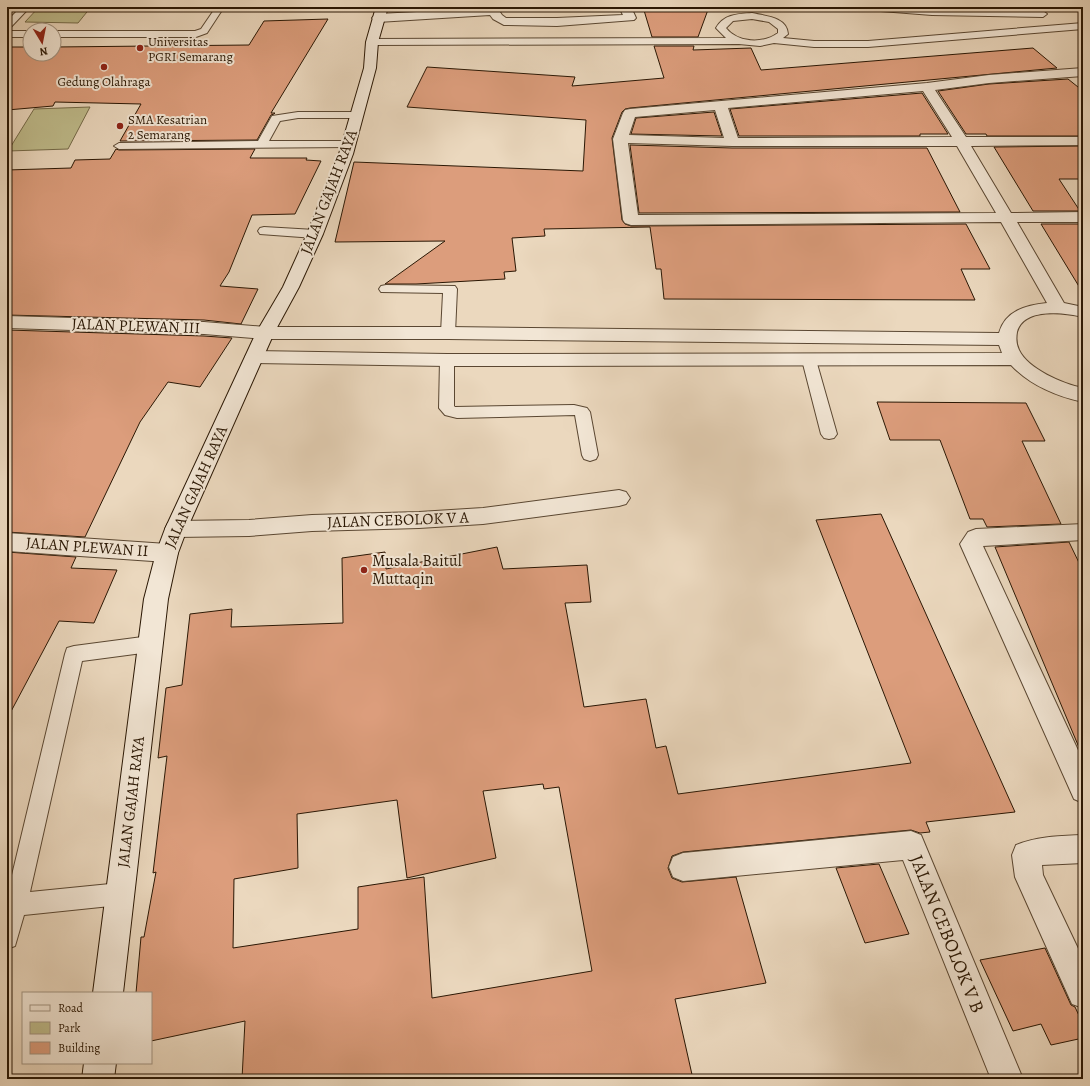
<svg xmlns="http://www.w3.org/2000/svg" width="1090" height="1086" font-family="Alegreya,serif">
  <rect width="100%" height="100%" fill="#ebd8be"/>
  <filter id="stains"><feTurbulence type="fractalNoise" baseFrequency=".005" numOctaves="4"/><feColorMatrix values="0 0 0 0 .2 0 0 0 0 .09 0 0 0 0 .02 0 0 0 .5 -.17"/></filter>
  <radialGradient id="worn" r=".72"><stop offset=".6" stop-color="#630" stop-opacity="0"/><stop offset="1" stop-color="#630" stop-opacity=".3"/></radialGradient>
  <path fill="#bfbc8c" stroke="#746a48" d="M 39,7 L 91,7 L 78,23 L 25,22 Z
    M 90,107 L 68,149 L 8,151 L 34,109 Z"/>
  <path fill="#dc9d7c" stroke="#2a1704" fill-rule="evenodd" d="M 643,7 L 709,7 L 698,37 L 652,37 Z
    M 328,19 L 271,113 L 275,113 L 274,114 L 271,115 L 257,140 L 120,141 L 141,104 L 55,102 L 53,106 L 7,110 L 7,47 L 30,47 L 30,54 L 54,54 L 54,47 L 249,45 L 264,21 Z
    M 654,46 L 694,46 L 693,50 L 751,48 L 761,70 L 1033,48 L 1057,68 L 630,108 L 625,109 L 622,112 L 612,138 L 622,220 L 625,224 L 631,226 L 966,224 L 990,269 L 961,269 L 975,300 L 664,299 L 661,269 L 656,269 L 650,227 L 544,229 L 545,236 L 512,238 L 516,271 L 504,272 L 505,279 L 416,284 L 385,284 L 445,241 L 335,242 L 354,162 L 583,171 L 586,120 L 407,107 L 427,67 L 575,77 L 572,86 L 664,78 Z
    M 1068,79 L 1083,91 L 1083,136 L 987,136 L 986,134 L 966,134 L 938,91 L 989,84 Z
    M 922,93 L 948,134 L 920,134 L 920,136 L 739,136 L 730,109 Z
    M 714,112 L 722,136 L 631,134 L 636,118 Z
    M 630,145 L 732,148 L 927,148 L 960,212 L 639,213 Z
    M 1083,146 L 1083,179 L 1059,179 L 1080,211 L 1033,211 L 994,147 Z
    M 116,149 L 119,150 L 255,149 L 250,158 L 307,158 L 306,160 L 321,161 L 295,214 L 252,215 L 229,272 L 220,286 L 258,289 L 241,324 L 204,320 L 7,315 L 7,170 L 71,168 L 75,160 L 110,159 Z
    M 1041,224 L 1083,224 L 1083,293 Z
    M 7,330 L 204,336 L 232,338 L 200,387 L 168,382 L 140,422 L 85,537 L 7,532 Z
    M 877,402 L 1026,403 L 1045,441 L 1022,441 L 1061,524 L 987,527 L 983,519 L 970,519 L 940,440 L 890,440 Z
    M 881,514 L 1015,812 L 926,822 L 930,832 L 920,833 L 911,830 L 683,852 L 672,856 L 668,868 L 672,878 L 682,882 L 736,877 L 766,983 L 675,999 L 693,1079 L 242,1079 L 245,1021 L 151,1041 L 151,993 L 136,993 L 141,937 L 144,937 L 156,872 L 153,873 L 167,756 L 158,758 L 166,688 L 182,685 L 190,614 L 232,609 L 231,627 L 343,623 L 342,558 L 385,552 L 386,569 L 497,547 L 503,569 L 587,565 L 591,602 L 565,603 L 584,707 L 646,699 L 656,748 L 666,746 L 678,794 L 911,763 L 816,520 ZM 543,784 L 544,789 L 559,787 L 592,971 L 432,998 L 424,877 L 358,887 L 358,929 L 233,948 L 234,879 L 298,868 L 297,814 L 397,800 L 407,878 L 496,858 L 483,791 Z
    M 1069,542 L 1083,571 L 1083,757 L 995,547 Z
    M 7,552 L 76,557 L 71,568 L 117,570 L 94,623 L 59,621 L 7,719 Z
    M 879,864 L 909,934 L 865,943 L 836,868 Z
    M 1045,948 L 1071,1005 L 1075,1007 L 1083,1024 L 1083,1038 L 1051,1045 L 1041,1024 L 1013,1031 L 980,960 Z"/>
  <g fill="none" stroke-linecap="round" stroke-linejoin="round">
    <g stroke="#5a4732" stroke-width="2">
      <path id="service" d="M 21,7 L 30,7 L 10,28 L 7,29 L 7,21 Z
        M 216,7 L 224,7 L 207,33 L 196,37 L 54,37 L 54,31 L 195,31 L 201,29 Z
        M 864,7 L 1043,11 L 1047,14 L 1043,17 L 932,15 L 868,10 Z
        M 752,13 C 765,16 787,17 788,34 L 783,38 L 814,41 L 868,41 L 1083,23 L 1083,29 L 868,47 L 814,47 L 774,43 L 760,46 L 739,44 L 372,45 L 367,42 L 372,39 L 726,38 L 716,28 C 724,14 738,14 752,13 ZM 752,19 L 769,22 L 778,29 L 778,33 C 763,44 738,43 726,28 L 733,21 Z
        M 7,31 L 30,31 L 30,37 L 7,37 Z
        M 298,112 L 357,112 L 362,115 L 357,118 L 298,118 L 280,121 L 269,141 L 349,141 L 354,144 L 349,147 L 119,149 L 114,146 L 119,143 L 258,141 L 272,116 Z
        M 264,227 L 315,230 L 319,231 L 321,234 L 319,237 L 315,238 L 260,234 L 258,231 L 260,228 Z
        M 386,285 L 455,286 L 457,289 L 455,333 L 453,336 L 448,337 L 443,336 L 441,333 L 443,293 L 381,292 L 379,289 L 381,286 Z
        M 447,355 L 452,357 L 454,360 L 454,406 L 455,407 L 574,405 L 587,408 L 590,412 L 598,455 L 596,459 L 590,461 L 584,459 L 582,455 L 575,415 L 457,418 L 445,415 L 439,408 L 440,360 L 442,357 Z
        M 809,355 L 814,357 L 816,360 L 837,434 L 834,438 L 829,439 L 824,438 L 821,434 L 802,360 L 804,357 Z
        M 150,636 L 157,638 L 159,644 L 157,650 L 150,652 L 82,661 L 30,892 L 120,883 L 128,886 L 131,894 L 128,902 L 120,905 L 24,915 L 15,946 L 7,949 L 7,896 L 65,654 L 67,648 L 74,646 Z"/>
    </g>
    <g stroke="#5a4732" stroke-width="2">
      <path id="minor" d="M 619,7 L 631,7 L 636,18 L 634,20 L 557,26 L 504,25 L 493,19 L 490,15 L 378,22 L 374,20 L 372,18 L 374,16 L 378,14 L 494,8 L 498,9 L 502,15 L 506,18 L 557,18 L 623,15 Z
        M 1083,68 L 1083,76 L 989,83 L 935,90 L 966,137 L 1083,137 L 1083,145 L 971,146 L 1011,213 L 1083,212 L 1083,222 L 1017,222 L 1064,303 L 1083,307 L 1083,317 C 1065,313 1024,307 1017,332 C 1016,338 1016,344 1019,350 C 1028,369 1063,384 1083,388 L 1083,402 C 1056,396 1030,385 1011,365 L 447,366 L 254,363 L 248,361 L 245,357 L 248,353 L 254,351 L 447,354 L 1002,353 L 999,345 L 448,339 L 265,339 L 204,334 L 7,328 L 7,316 L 204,322 L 265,327 L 448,327 L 999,333 C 1005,311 1026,305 1047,303 L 1001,222 L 631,225 L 625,223 L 623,220 L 613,139 L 623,113 L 625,110 L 630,109 L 927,83 L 989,75 ZM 923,91 L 952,137 L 738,138 L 728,108 ZM 715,110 L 724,138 L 629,135 L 635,117 ZM 628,143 L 732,146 L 957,146 L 996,213 L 638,215 Z
        M 619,490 L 626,492 L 630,498 L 626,504 L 619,506 L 483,524 L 419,528 L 312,531 L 249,536 L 176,537 L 168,535 L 165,529 L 168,523 L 176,521 L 249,520 L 312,515 L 419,512 L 483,508 Z
        M 1083,524 L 1083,540 L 983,546 L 1083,761 L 1083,803 L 1074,799 L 960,544 L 968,532 L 976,529 Z
        M 7,533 L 167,544 L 175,547 L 178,553 L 175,559 L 167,562 L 7,551 Z
        M 911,831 L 921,835 L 1023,1079 L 991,1079 L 903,860 L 683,881 L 673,877 L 669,867 L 673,857 L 683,853 Z
        M 1083,835 L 1083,863 L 1042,865 L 1043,875 L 1083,959 L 1083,1008 L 1072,1004 L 1015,877 L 1012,855 L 1016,845 C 1038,836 1060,836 1083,835 Z"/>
    </g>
    <g stroke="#2a1704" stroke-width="2">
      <path id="secondary" d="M 376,7 L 388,7 L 378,42 L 376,68 L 353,154 L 323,234 L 299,287 L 274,333 L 187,529 L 178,553 L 168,599 L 123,993 L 93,993 L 144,599 L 156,553 L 165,529 L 256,333 L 283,287 L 307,234 L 339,154 L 364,68 L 366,42 Z
        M 84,1063 L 116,1063 L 114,1079 L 82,1079 Z"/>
    </g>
    <use href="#service" fill="#f2e6d5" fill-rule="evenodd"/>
    <use href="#minor" fill="#f2e6d5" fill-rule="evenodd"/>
    <use href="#secondary" fill="#f2e6d5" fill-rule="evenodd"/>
  </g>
  <g fill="#8f2418" stroke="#f2e6d5" stroke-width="1.5">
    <circle cx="140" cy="48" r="4"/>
    <circle cx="104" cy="67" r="4"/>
    <circle cx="120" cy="126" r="4"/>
    <circle cx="364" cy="570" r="4"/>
  </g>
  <g text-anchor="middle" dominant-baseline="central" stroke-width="4" stroke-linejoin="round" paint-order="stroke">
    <g font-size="13" fill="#2a1704" stroke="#f2e6d5" text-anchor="start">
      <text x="148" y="41">Universitas<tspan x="148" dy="15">PGRI Semarang</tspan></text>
      <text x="104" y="81" text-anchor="middle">Gedung Olahraga</text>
      <text x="128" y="119">SMA Kesatrian<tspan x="128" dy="15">2 Semarang</tspan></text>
    </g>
    <g font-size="16" fill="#2a1704" stroke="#f2e6d5">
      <text transform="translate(329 192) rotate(-69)">JALAN GAJAH RAYA</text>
      <text transform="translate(136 326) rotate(2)">JALAN PLEWAN III</text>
      <text transform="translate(196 487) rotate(-66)">JALAN GAJAH RAYA</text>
      <text transform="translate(398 520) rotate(-2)">JALAN CEBOLOK V A</text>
      <text transform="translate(87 547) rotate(4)">JALAN PLEWAN II</text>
      <text transform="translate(131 802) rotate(-83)">JALAN GAJAH RAYA</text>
    </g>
    <g font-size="16" fill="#2a1704" stroke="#f2e6d5" text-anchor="start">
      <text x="372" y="561">Musala Baitul<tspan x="372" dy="18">Muttaqin</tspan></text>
    </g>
    <g font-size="19" fill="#2a1704" stroke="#f2e6d5">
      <text transform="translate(947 934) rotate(68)">JALAN CEBOLOK V B</text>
    </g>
  </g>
  <rect width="1090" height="1086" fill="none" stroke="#ebd8be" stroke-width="24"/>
  <rect x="8" y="8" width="1074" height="1070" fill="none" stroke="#2a1704" stroke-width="2"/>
  <rect x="12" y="12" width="1066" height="1062" fill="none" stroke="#2a1704"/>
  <rect x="22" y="992" width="130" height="72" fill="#f2e6d5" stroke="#a29381"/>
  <rect x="30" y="1005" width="20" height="6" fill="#f2e6d5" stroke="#a29381"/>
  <text x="58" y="1012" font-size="12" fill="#2a1704">Road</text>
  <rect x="30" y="1022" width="20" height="12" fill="#bfbc8c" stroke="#a29381"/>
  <text x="58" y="1032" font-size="12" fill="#2a1704">Park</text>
  <rect x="30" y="1042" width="20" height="12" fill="#dc9d7c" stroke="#a29381"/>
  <text x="58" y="1052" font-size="12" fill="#2a1704">Building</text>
  <g transform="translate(42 42) rotate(170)"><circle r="19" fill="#f2e6d5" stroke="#a29381"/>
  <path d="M0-3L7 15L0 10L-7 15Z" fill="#8f2418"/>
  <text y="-6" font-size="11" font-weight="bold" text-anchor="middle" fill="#2a1704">N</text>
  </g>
  <rect width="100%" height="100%" filter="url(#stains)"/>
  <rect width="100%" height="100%" fill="url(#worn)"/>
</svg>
